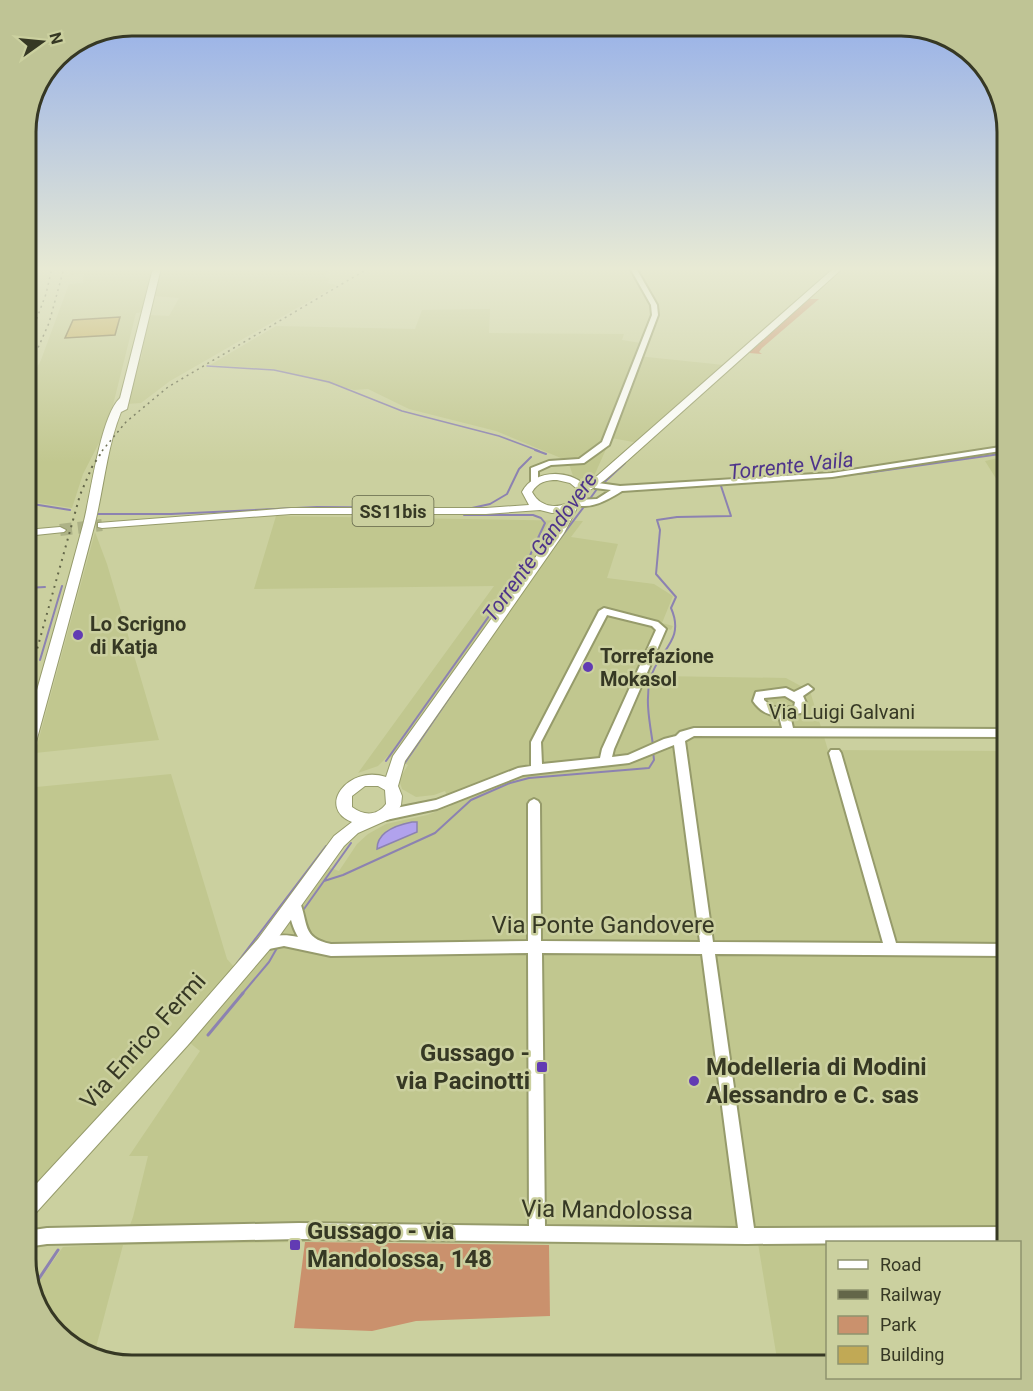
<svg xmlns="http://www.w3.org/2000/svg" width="1033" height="1391" font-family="Roboto,sans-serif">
  <rect width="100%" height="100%" fill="#cbd09f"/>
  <path fill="#c1c78f" d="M 71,268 L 155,268 L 143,312 L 136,313 L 112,409 L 100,441 L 83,474 L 72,508 L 26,501 L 26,389 L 41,360 L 69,284 L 83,283 L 84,274 L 70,275 Z
    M 160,268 L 329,268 L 325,277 L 330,278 L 327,283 L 337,285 L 170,381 L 141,403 L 127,404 L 137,361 L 141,359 L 149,315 L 169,316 L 179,298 L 153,296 Z
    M 490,309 L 489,333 L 624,334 L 622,340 L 641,343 L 637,356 L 724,365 L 703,386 L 639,443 L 611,438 L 594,476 L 580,479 L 573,476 L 568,461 L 496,431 L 409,409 L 368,389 L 354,390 L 274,369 L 210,365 L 276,326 L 415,329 L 422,310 Z
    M 1007,456 L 1007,496 L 985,461 Z
    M 276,516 L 583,521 L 571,537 L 618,544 L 607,578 L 654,584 L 673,596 L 662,623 L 673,626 L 671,630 L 664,628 L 647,670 L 659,676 L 786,678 L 810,691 L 828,750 L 1007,751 L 1007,1242 L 828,1242 L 827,1365 L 778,1365 L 756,1231 L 308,1223 L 305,1242 L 123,1245 L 94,1355 L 79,1351 L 43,1318 L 34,1288 L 63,1247 L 123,1244 L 133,1217 L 148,1156 L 129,1156 L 200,1051 L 190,1043 L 26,1223 L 26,788 L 171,774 L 227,959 L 241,975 L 324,866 L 339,871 L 357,844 L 368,834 L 386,824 L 427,815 L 451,806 L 445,791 L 434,795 L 416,797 L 402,789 L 399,780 L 408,765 L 388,756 L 378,766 L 358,773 L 494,586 L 254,589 Z
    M 95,532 L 107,564 L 159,740 L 35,753 Z"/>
  <path fill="#ca916d" d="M 809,299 L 819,299 L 762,348 L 759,352 L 762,354 L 749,353 Z
    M 305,1242 L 549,1245 L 550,1316 L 416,1321 L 372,1331 L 294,1328 Z"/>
  <path fill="#b1a2ed" stroke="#8c82b1" stroke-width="1.5" d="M 412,822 L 417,822 L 417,832 L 377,849 C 377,831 397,825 412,822 Z"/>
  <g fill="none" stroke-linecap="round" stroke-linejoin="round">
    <path stroke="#8c82b1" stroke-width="1.5" d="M 827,275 L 832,268
      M 207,366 L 274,370 L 329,382 L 402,411 L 499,436 L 539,451
      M 631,387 L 635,376"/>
    <path stroke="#8c82b1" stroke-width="2" d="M 535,450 L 546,454
      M 589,500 L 597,489 L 625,463
      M 26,503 L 70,510
      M 472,508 L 490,504 L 507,494 L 519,469 L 531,457
      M 98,514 L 171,514 L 317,507 L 439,508
      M 553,548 L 586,504
      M 26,588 L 45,587
      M 40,660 L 62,586
      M 653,745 C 650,724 645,701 650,680 C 657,650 686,642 671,608 L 676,597 L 656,574 L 660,530 L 657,520 L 677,517 L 731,516 L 721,486 L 724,484 L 866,473 L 1007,453
      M 386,761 L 526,564 L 545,523 L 541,518 L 533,515 L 464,515
      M 404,764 L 495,631
      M 324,881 L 343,875 L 435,833 L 471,800 L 510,783 L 529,778 L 649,768 L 654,760 L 653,751
      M 304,909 L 351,843
      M 237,963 L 326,846
      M 242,994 L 269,962 L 277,948"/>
    <path stroke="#8c82b1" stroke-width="3" d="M 208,1035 L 243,993
      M 34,1286 L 58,1250"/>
  </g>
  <path fill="#c1a955" stroke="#726437" stroke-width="1.5" d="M 120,317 L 115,335 L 65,338 L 73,320 Z"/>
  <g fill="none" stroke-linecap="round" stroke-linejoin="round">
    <path stroke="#adb286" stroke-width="12" stroke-dasharray="12 6" stroke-linecap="butt" d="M 60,530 L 102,525"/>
    <g stroke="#969b6b" stroke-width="4">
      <path id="minor" d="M 630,268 L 636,268 L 657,305 L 658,315 L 609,445 L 584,463 L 551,465 L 538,471 L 538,482 L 534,485 L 531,484 L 531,468 L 549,461 L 579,459 L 602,442 L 652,315 L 651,305 Z
        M 1007,446 L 1007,450 L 832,477 L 622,491 C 609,499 588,512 573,503 L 577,500 L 597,499 L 611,490 L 595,488 L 594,486 L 598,483 L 620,486 L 832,473 Z
        M 604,608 L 658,622 L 666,629 L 614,749 L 612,757 L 628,755 L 664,739 L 676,736 L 680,732 L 694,728 L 782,728 L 779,716 C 767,715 760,711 753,701 L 756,692 L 786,688 L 794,692 L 808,685 L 813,689 L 803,696 L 806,703 L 801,713 L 790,715 L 793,728 L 1007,729 L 1007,737 L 694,736 L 685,741 L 713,942 L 883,943 L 829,753 L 831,750 L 839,750 L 841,753 L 896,943 L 1007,944 L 1007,956 L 715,954 L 754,1228 L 1007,1227 L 1007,1242 L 747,1244 L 299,1239 L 47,1244 L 26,1247 L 26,1231 L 47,1228 L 299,1223 L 529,1226 L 528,953 L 331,956 L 284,946 L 264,950 L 259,948 L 257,944 L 259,940 C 273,935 284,934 298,937 C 292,926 287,912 291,900 L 295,898 L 299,900 C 309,923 301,938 331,944 L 528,941 L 528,804 L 530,801 L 534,799 L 538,801 L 540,804 L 541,941 L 700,942 L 674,745 L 629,763 L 523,775 L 437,809 L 386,820 L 382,818 L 380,815 L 382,812 L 386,810 L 436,800 L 518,768 L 531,766 L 531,742 L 599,611 ZM 607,615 L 652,626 L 656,630 L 602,749 L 600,758 L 542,764 L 541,742 ZM 785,696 L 795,702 L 794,707 L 772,707 L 764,700 L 764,698 ZM 542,953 L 702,954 L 738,1228 L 545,1226 Z"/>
    </g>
    <g stroke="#969b6b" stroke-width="2">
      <path id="major" d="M 153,268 L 161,268 L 127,409 L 121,412 C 107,447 104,486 95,523 C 75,600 54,676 33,753 L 31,757 L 26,758 L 26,729 C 45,661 65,593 83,525 C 91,495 100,417 120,398 Z
        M 834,268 L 843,268 L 627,461 L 605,480 L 587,492 L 587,497 L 578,506 L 564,533 L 405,761 L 398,786 L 402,796 L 401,805 L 394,817 L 358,833 L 344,846 L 270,949 L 188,1045 L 33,1216 L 26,1219 L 26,1195 L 176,1033 L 258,939 L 334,836 L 352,822 C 316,808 348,764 386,777 L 393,756 L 555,530 L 565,511 L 552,513 L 540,510 L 486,514 L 291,514 L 102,528 L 98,527 L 98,523 L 291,508 L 486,508 L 529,505 L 522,492 C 533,470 566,469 584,484 L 597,476 ZM 557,480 L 570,483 L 576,488 L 576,496 C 564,510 541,510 532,492 C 538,482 546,480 557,480 ZM 365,786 L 378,786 L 385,790 L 386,804 C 377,816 364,816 352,807 L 352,796 Z
        M 60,527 L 66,530 L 64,532 L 26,536 L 26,530 Z"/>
    </g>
    <use href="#minor" fill="#fff" fill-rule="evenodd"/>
    <use href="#major" fill="#fff" fill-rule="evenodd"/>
    <path stroke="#636649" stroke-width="1.5" stroke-dasharray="2 4" stroke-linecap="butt" d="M 26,347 L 46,294 L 52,268
      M 26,375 L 49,323 L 64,268
      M 102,451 L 126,422 L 168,387 L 369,268"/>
    <path stroke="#636649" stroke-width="2" stroke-dasharray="2 5" stroke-linecap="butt" d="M 26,689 L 80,495 L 92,467 L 103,450"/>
  </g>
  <linearGradient id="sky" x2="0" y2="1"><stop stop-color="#92adea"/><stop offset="0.58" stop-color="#e8ead4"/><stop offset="1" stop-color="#e8ead4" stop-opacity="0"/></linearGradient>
  <rect width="1033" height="463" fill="url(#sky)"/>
  <g fill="#623bb3" stroke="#cbd09f" stroke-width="2">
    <circle cx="78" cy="635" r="6"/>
    <circle cx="588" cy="667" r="6"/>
    <rect x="536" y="1061" width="12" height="12" rx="3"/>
    <circle cx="694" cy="1081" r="6"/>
    <rect x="289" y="1239" width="12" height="12" rx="3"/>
  </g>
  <g text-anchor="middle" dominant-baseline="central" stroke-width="5" stroke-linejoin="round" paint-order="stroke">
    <rect fill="#cbd09f" stroke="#636649" stroke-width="1.5" x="352.5" y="496" width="81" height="30" rx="4.5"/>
    <g font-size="18" font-weight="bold" fill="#363824">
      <text x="393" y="511">SS11bis</text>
    </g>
    <g font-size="20" font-weight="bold" fill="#363824" stroke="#cbd09f" text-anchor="start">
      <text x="90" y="624">Lo Scrigno<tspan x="90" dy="23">di Katja</tspan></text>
      <text x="600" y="656">Torrefazione<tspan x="600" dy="23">Mokasol</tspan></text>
    </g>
    <g font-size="20" fill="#363824" stroke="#cbd09f">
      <text x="842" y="712">Via Luigi Galvani</text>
    </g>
    <g font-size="21" font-style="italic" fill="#4e348b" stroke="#cbd09f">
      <text transform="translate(791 466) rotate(-6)">Torrente Vaila</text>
      <text transform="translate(540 547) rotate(-54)">Torrente Gandovere</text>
    </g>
    <g font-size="24" fill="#363824" stroke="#cbd09f">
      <text x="603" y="925">Via Ponte Gandovere</text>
      <text transform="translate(143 1041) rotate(-48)">Via Enrico Fermi</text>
      <text transform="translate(607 1210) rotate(1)">Via Mandolossa</text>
    </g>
    <g font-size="24" font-weight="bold" fill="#363824" stroke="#cbd09f" text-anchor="start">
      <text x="530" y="1053" text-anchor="end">Gussago -<tspan x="530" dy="28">via Pacinotti</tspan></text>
      <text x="706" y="1067">Modelleria di Modini<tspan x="706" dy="28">Alessandro e C. sas</tspan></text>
      <text x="307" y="1231">Gussago - via<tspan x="307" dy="28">Mandolossa, 148</tspan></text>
    </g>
  </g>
  <path d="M0 0H1033V1391H0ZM132 36H901A96 96 0 0 1 997 132V1259A96 96 0 0 1 901 1355H132A96 96 0 0 1 36 1259V132A96 96 0 0 1 132 36Z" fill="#bfc495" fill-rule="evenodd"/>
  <path fill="none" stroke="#363824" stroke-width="3" d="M132 36H901A96 96 0 0 1 997 132V1259A96 96 0 0 1 901 1355H132A96 96 0 0 1 36 1259V132A96 96 0 0 1 132 36Z"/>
  <rect x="826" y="1241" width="195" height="138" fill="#cbd09f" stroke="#8f936e" stroke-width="1.5"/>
  <rect x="838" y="1260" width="30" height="9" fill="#ffffff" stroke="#8f936e" stroke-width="1.5"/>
  <text x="880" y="1271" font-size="18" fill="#363824">Road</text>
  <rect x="838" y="1290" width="30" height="9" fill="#636649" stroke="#8f936e" stroke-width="1.5"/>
  <text x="880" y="1301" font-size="18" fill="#363824">Railway</text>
  <rect x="838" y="1316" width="30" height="18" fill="#ca916d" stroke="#8f936e" stroke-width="1.5"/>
  <text x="880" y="1331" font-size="18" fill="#363824">Park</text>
  <rect x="838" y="1346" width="30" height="18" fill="#c1a955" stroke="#8f936e" stroke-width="1.5"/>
  <text x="880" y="1361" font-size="18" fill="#363824">Building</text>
  <g transform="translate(42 42) rotate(75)" stroke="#cbd09f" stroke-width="4.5" paint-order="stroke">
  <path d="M0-4.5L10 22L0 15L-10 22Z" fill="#363824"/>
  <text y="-9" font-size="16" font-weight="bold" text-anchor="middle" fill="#363824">N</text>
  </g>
</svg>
